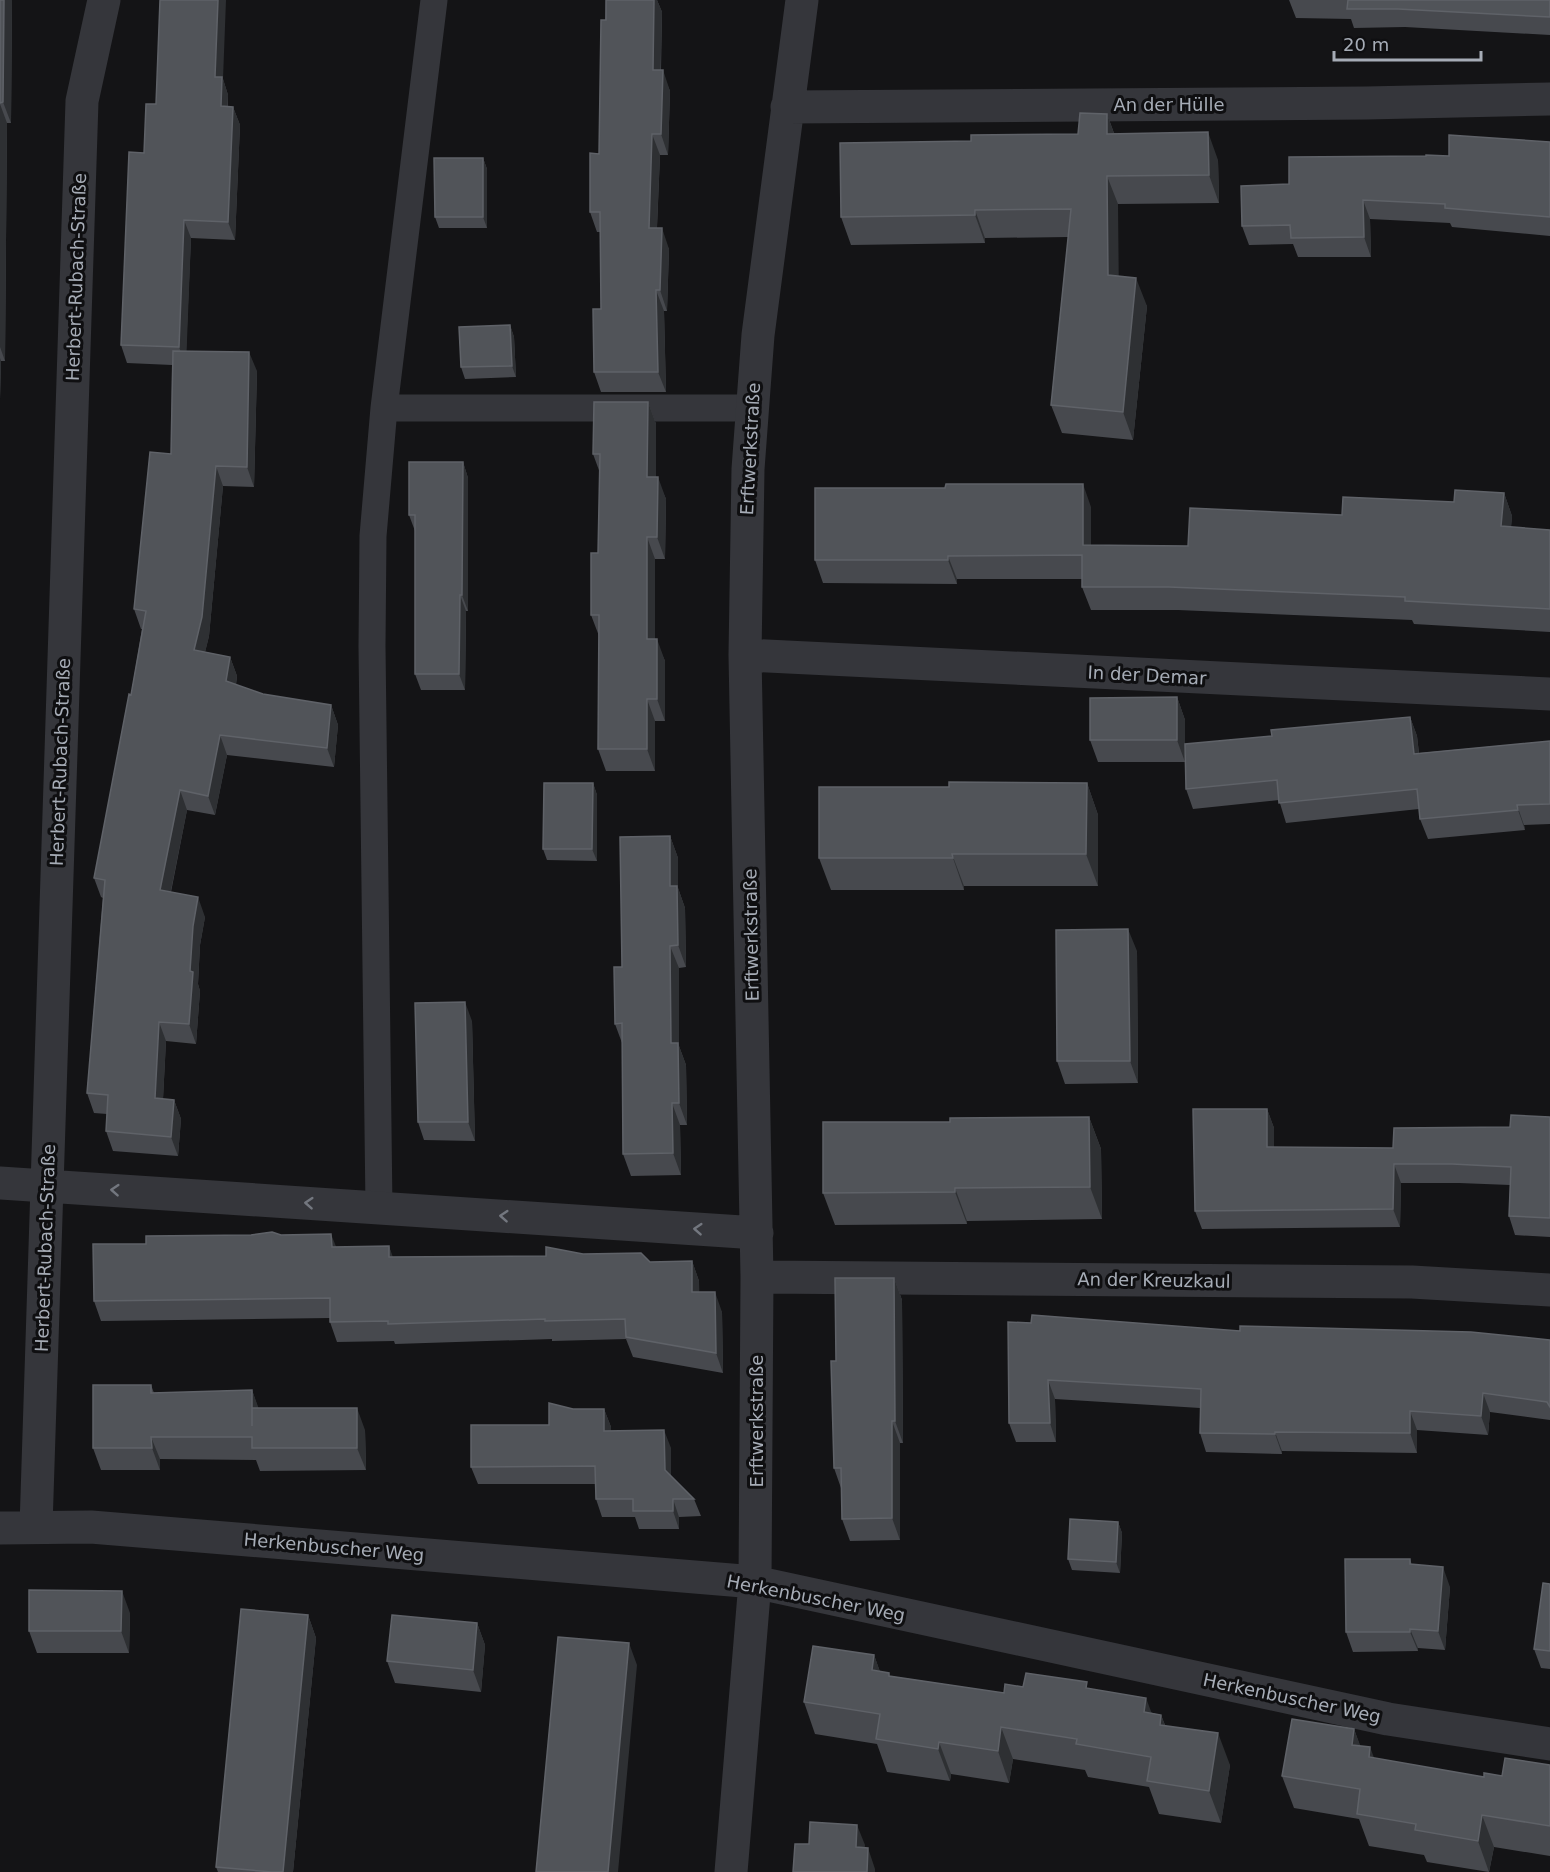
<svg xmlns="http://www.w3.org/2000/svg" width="1550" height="1872" font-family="'DejaVu Sans',sans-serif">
  <rect width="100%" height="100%" fill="#141416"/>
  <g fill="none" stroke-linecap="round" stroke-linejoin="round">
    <path stroke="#35363b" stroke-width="27" d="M 384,408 L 752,408
      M 379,1208 L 372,646 L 373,536 L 384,408 L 434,0"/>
    <path stroke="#35363b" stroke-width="33" d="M 787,107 L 1366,103 L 1550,99
      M 745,655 L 1550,694
      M 0,1183 L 757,1233
      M 757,1277 L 1412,1282 L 1550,1290
      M 36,1527 L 82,101 L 104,0
      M 0,1528 L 91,1527 L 755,1582 L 1388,1719 L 1550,1744
      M 731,1872 L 755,1582 L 757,1277 L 745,655 L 748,469 L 758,335 L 802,0"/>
  </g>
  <path fill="#47494e" d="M 0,0 L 12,0 L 11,123 L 7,123 L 5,361 L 1,361 L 0,399 Z
    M 606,0 L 657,0 L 662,12 L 661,70 L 670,91 L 668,155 L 660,155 L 657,228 L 669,249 L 667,311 L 664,311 L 666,392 L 601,392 L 594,372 L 601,309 L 600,232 L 597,232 L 590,212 L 599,154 Z
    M 1289,0 L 1550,0 L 1550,35 L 1405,27 L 1354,28 L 1351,19 L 1296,18 Z
    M 223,79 L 228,95 L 228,106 L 233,107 L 240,125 L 235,240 L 191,238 L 186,351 L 257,371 L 254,487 L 223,486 L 209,636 L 205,652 L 230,657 L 237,676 L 236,685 L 263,694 L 331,705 L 338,725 L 334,767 L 227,755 L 215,815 L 187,810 L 171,892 L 205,917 L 200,945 L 198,984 L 200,991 L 196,1044 L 166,1041 L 163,1099 L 174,1100 L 181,1119 L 178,1156 L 113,1151 L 106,1131 L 107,1114 L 94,1113 L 87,1093 L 103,898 L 101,897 L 94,878 L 131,695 L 142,629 L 141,629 L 134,609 L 171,454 L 172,365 L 127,363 L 121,345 L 144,153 L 156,104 Z
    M 1107,114 L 1114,133 L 1218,160 L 1219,203 L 1118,204 L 1118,276 L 1147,306 L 1133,440 L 1062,433 L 1051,405 L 1068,237 L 985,238 L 985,243 L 851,245 L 841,217 L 971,141 L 1078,134 Z
    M 1550,142 L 1550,236 L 1452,227 L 1450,223 L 1370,219 L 1371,257 L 1298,257 L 1293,244 L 1249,245 L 1242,226 L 1289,184 L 1449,156 Z
    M 483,158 L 487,169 L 487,228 L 439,228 L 435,217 Z
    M 510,325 L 514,337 L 516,377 L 465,379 L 461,367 Z
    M 648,402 L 656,424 L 656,477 L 666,499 L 665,559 L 655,559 L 655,639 L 665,661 L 665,721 L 655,721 L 655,771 L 606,771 L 598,749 L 599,636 L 591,615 L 598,553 L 600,473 L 593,454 Z
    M 463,462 L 468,478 L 468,611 L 466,611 L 465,690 L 421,690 L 415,674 L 415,531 L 409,515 Z
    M 1504,493 L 1512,516 L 1511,527 L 1550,530 L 1550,632 L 1414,624 L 1412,620 L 1178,610 L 1091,610 L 1082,587 L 1082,579 L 957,579 L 957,584 L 823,583 L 815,560 L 1091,507 L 1091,545 L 1188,546 L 1342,515 L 1454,502 Z
    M 1177,697 L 1185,720 L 1185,762 L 1098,762 L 1090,740 Z
    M 1410,717 L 1417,736 L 1419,753 L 1550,741 L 1550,824 L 1524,825 L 1525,830 L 1428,839 L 1420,819 L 1419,809 L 1286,823 L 1279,800 L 1193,809 L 1186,789 L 1272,736 Z
    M 593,783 L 597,795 L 597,861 L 547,860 L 543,849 Z
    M 1087,783 L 1098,815 L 1098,886 L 964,886 L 964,890 L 831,890 L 819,858 L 949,787 Z
    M 670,836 L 678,858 L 678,888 L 685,908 L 686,967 L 679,968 L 679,1046 L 686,1065 L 687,1125 L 680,1125 L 681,1175 L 631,1176 L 623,1154 L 622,1043 L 615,1024 L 622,967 Z
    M 1137,951 L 1138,1083 L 1065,1084 L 1057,1061 Z
    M 472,1021 L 475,1141 L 424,1140 L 418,1122 Z
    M 1267,1109 L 1274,1128 L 1274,1147 L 1393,1148 L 1510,1127 L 1550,1117 L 1550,1237 L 1515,1235 L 1509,1216 L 1510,1185 L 1459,1183 L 1401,1183 L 1400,1227 L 1202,1229 L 1195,1211 Z
    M 1089,1117 L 1101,1149 L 1102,1219 L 967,1221 L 967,1224 L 835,1225 L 823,1193 L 950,1122 Z
    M 281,1235 L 336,1247 L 389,1246 L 392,1257 L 546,1256 L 583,1254 L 650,1262 L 692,1261 L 699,1281 L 699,1292 L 722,1312 L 723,1373 L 633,1357 L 626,1339 L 552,1341 L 552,1339 L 395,1344 L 394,1341 L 337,1342 L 330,1322 L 330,1318 L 101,1321 L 94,1301 L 146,1244 Z
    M 894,1278 L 902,1300 L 903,1443 L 900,1443 L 900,1540 L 850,1541 L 842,1519 L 841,1488 L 834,1468 L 836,1361 Z
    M 1008,1322 L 1240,1331 L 1550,1340 L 1550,1420 L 1490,1412 L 1488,1435 L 1417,1430 L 1417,1453 L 1282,1451 L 1282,1454 L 1206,1452 L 1200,1433 L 1200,1408 L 1055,1399 L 1056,1442 L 1016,1442 L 1009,1423 Z
    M 151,1385 L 154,1393 L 252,1390 L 258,1408 L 365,1430 L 366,1470 L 260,1471 L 256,1460 L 160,1459 L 160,1470 L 101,1470 L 93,1448 Z
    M 573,1409 L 604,1409 L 611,1427 L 611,1431 L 671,1448 L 671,1476 L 694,1499 L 701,1516 L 679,1517 L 679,1529 L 639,1529 L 635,1517 L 602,1517 L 596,1499 L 595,1484 L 478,1484 L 471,1467 L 549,1425 Z
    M 1118,1522 L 1122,1533 L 1120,1573 L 1072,1570 L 1068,1559 Z
    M 1410,1559 L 1412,1565 L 1450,1587 L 1445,1650 L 1418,1648 L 1418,1651 L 1353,1652 L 1346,1632 Z
    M 1550,1584 L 1550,1669 L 1541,1668 L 1534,1649 Z
    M 130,1613 L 129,1653 L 37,1653 L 29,1631 Z
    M 308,1615 L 316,1638 L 293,1872 L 218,1872 L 216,1867 Z
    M 477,1623 L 485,1645 L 481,1692 L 395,1683 L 387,1661 Z
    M 874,1655 L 880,1672 L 890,1676 L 1004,1693 L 1023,1687 L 1089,1689 L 1152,1713 L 1161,1715 L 1165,1725 L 1230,1765 L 1221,1823 L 1159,1814 L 1149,1787 L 1088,1777 L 1085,1770 L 1013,1759 L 1009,1783 L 951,1774 L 950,1781 L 887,1772 L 877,1744 L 815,1734 L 804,1702 Z
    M 1354,1729 L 1360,1746 L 1374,1758 L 1484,1777 L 1502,1776 L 1550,1765 L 1550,1856 L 1494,1847 L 1489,1872 L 1427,1862 L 1424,1855 L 1369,1846 L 1359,1819 L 1294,1808 L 1282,1776 Z"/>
  <path fill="#2e3033" d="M 4,0 L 12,0 L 11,123 L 3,102 Z
    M 218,0 L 226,0 L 223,79 L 228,95 L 227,124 L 221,106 L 215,77 Z
    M 654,0 L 657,0 L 662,12 L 660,90 L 653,70 Z
    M 663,70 L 670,91 L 668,155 L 661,134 Z
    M 0,104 L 7,123 L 5,361 L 0,347 Z
    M 233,107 L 240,125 L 235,240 L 228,222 Z
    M 1107,114 L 1117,142 L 1107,134 Z
    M 1208,132 L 1218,160 L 1219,203 L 1209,175 Z
    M 652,134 L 660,155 L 656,248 L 649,228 Z
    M 483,158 L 487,169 L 487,228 L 483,217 Z
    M 1107,176 L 1118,204 L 1119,303 L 1108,275 Z
    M 1363,200 L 1370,219 L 1371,257 L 1364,237 Z
    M 975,210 L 985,238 L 985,243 L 975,215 Z
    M 184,220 L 191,238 L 186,366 L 179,347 Z
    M 662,228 L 669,249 L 667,311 L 660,290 Z
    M 1136,278 L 1147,306 L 1133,440 L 1123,412 Z
    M 656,290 L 664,311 L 666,392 L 658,372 Z
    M 510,325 L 514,337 L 516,377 L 512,366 Z
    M 249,352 L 257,371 L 254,487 L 247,467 Z
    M 0,358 L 1,361 L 0,399 Z
    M 648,402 L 656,424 L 656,499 L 647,477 Z
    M 463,462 L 468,478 L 468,611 L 462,595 Z
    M 216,466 L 223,486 L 209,636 L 201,669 L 194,650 Z
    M 658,477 L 666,499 L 665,559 L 657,537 Z
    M 1083,484 L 1091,507 L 1091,568 L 1083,545 Z
    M 1504,493 L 1512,516 L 1509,549 L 1501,526 Z
    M 647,537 L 655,559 L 655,661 L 647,639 Z
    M 948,556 L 957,579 L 957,584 L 948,560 Z
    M 460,595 L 466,611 L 465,690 L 459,674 Z
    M 657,639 L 665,661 L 665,721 L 657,699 Z
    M 230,657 L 237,676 L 233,701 L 226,681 Z
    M 1177,697 L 1185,720 L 1185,762 L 1177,740 Z
    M 647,699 L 655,721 L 655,771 L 647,749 Z
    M 331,705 L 338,725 L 334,767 L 327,748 Z
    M 1410,717 L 1417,736 L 1421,773 L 1414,754 Z
    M 220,735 L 227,755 L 215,815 L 208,796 Z
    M 593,783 L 597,795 L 597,861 L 592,849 Z
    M 1087,783 L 1098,815 L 1098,886 L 1086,854 Z
    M 180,790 L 187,810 L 167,910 L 160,890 Z
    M 1517,805 L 1524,825 L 1525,830 L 1518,810 Z
    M 670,836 L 678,858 L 678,888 L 685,908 L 686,967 L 678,945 L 670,886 Z
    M 952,854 L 964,886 L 964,890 L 953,858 Z
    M 198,897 L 205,917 L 200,945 L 198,984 L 200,991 L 196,1044 L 189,1024 L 190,971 L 193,926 Z
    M 1128,929 L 1137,951 L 1138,1083 L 1130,1061 Z
    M 670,946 L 679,968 L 679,1046 L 686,1065 L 687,1125 L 679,1103 L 671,1043 Z
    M 465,1002 L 472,1021 L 475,1141 L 468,1122 Z
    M 159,1022 L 166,1041 L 162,1118 L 155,1098 Z
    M 174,1100 L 181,1119 L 178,1156 L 171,1137 Z
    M 672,1103 L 680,1125 L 681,1175 L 673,1153 Z
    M 1267,1109 L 1274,1128 L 1274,1166 L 1267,1147 Z
    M 1089,1117 L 1101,1149 L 1102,1219 L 1090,1187 Z
    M 1394,1164 L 1401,1183 L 1400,1227 L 1393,1209 Z
    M 955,1188 L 967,1221 L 967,1224 L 955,1192 Z
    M 331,1234 L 339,1254 L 332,1247 Z
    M 389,1246 L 396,1266 L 389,1257 Z
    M 692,1261 L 699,1281 L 700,1312 L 692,1292 Z
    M 894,1278 L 902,1300 L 903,1443 L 895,1421 Z
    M 715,1292 L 722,1312 L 723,1373 L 716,1353 Z
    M 1048,1380 L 1055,1399 L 1056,1442 L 1050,1423 Z
    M 252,1390 L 260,1412 L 252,1426 Z
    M 1483,1393 L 1490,1412 L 1488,1435 L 1481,1416 Z
    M 357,1408 L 365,1430 L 366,1470 L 357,1448 Z
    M 604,1409 L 611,1427 L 611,1449 L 604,1431 Z
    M 1410,1411 L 1417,1430 L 1417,1453 L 1410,1433 Z
    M 892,1421 L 900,1443 L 900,1540 L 892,1518 Z
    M 664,1430 L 671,1448 L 671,1487 L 665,1470 Z
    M 1275,1432 L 1282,1451 L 1282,1454 L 1275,1434 Z
    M 151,1437 L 160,1459 L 160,1470 L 152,1448 Z
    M 673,1499 L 679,1517 L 679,1529 L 673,1511 Z
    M 1118,1522 L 1122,1533 L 1120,1573 L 1116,1562 Z
    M 1443,1567 L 1450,1587 L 1445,1650 L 1438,1631 Z
    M 122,1591 L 130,1613 L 129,1653 L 121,1631 Z
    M 308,1615 L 316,1638 L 293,1872 L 283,1872 Z
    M 477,1623 L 485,1645 L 481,1692 L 473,1670 Z
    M 1410,1629 L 1418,1648 L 1418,1651 L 1410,1632 Z
    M 629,1643 L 637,1665 L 618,1872 L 608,1872 Z
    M 874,1655 L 886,1688 L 872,1670 Z
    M 1146,1698 L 1158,1730 L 1144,1712 Z
    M 1161,1715 L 1173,1747 L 1160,1725 Z
    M 1001,1727 L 1013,1759 L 1009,1783 L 998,1751 Z
    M 1354,1729 L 1366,1761 L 1352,1745 Z
    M 1218,1733 L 1230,1765 L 1221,1823 L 1209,1791 Z
    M 939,1742 L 951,1774 L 950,1781 L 938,1749 Z
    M 1370,1747 L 1382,1779 L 1369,1757 Z
    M 1482,1815 L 1494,1847 L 1489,1872 L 1478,1841 Z
    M 857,1825 L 865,1845 L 863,1868 L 856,1847 Z
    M 868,1848 L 875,1869 L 875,1872 L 867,1872 Z"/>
  <path fill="#515459" stroke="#5f6268" stroke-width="1.5" d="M 0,0 L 4,0 L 3,102 L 0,103 Z
    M 160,0 L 218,0 L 215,77 L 222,77 L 221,106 L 233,107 L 228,222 L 184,220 L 179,347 L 121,345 L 129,152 L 144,153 L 146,104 L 156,104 Z
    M 606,0 L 654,0 L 653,70 L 663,70 L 661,134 L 652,134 L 649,228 L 662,228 L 660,290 L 656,290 L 658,372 L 594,372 L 593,309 L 601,309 L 600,212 L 590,212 L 590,153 L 599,154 L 601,20 L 606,20 Z
    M 1348,0 L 1550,0 L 1550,17 L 1398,9 L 1347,9 Z
    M 1080,113 L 1107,114 L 1107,134 L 1208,132 L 1209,175 L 1107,176 L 1108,275 L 1136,278 L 1123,412 L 1051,405 L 1071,209 L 975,210 L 975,215 L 841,217 L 840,143 L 971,141 L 971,135 L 1078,134 Z
    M 1449,135 L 1550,142 L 1550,217 L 1445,208 L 1445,204 L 1363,200 L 1364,237 L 1291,238 L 1290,225 L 1242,226 L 1241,186 L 1289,184 L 1289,157 L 1426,156 L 1426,155 L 1449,156 Z
    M 434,158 L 483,158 L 483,217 L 435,217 Z
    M 510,325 L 512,366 L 461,367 L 459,327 Z
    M 173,351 L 249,352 L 247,467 L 216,466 L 202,617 L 194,650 L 230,657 L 226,681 L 263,694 L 331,705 L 327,748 L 220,735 L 208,796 L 180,790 L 160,890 L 198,897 L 193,926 L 190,971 L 193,972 L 189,1024 L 159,1022 L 155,1098 L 174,1100 L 171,1137 L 106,1131 L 108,1095 L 87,1093 L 105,880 L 94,878 L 129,694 L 131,695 L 146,611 L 134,609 L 150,452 L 171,454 Z
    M 594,402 L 648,402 L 647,477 L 658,477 L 657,537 L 647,537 L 647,639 L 657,639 L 657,699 L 647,699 L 647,749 L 598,749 L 599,615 L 591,615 L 591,553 L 598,553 L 600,454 L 593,454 Z
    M 409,462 L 463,462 L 462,595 L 460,595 L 459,674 L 415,674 L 415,515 L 409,515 Z
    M 946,484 L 1083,484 L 1083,545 L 1188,546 L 1190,508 L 1342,515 L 1343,497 L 1454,502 L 1455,490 L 1504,493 L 1501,526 L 1550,530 L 1550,609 L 1405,601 L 1405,597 L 1169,587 L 1082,587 L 1082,555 L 948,556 L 948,560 L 815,560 L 815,488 L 945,488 Z
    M 1177,697 L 1177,740 L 1090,740 L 1090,698 Z
    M 1410,717 L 1414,754 L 1550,741 L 1550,804 L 1517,805 L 1518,810 L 1420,819 L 1417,789 L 1279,803 L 1277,780 L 1186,789 L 1185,744 L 1272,736 L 1271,730 Z
    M 949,782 L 1087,783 L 1086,854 L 952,854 L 953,858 L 819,858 L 819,787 L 949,787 Z
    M 544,783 L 593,783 L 592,849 L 543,849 Z
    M 670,836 L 670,886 L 677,886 L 678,945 L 670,946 L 671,1043 L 678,1043 L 679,1103 L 672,1103 L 673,1153 L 623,1154 L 622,1023 L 615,1024 L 614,967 L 622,967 L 620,837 Z
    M 1128,929 L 1130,1061 L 1057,1061 L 1056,930 Z
    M 465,1002 L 468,1122 L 418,1122 L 415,1003 Z
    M 1193,1109 L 1267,1109 L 1267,1147 L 1393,1148 L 1394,1128 L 1510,1127 L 1511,1115 L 1550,1117 L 1550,1218 L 1509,1216 L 1511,1167 L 1452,1164 L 1394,1164 L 1393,1209 L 1195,1211 Z
    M 1089,1117 L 1090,1187 L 955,1188 L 955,1192 L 823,1193 L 823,1122 L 950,1122 L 950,1118 Z
    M 272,1232 L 281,1235 L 331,1234 L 332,1247 L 389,1246 L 389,1257 L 546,1256 L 546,1247 L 583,1254 L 641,1253 L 650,1262 L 692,1261 L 692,1292 L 715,1292 L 716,1353 L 626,1337 L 625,1319 L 545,1321 L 545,1319 L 388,1324 L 388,1321 L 330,1322 L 330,1298 L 94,1301 L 93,1244 L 146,1244 L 146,1236 L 251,1235 Z
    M 835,1278 L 894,1278 L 895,1421 L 892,1421 L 892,1518 L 842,1519 L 841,1468 L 834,1468 L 831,1361 L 836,1361 Z
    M 1032,1315 L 1240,1331 L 1240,1326 L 1471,1332 L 1550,1340 L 1550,1407 L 1547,1402 L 1483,1393 L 1481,1416 L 1410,1411 L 1410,1433 L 1275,1432 L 1275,1434 L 1200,1433 L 1201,1389 L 1048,1380 L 1050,1423 L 1009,1423 L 1008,1322 L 1031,1323 Z
    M 93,1385 L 151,1385 L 151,1393 L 252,1390 L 252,1426 L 252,1408 L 357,1408 L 357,1448 L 252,1448 L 252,1437 L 151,1437 L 152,1448 L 93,1448 Z
    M 549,1403 L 573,1409 L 604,1409 L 604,1431 L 664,1430 L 665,1470 L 694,1499 L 673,1499 L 673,1511 L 633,1511 L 633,1499 L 596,1499 L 595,1466 L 471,1467 L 471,1425 L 549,1425 Z
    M 1070,1519 L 1118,1522 L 1116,1562 L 1068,1559 Z
    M 1345,1559 L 1410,1559 L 1410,1564 L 1443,1567 L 1438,1631 L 1410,1629 L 1410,1632 L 1346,1632 Z
    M 1543,1583 L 1550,1584 L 1550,1651 L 1534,1649 Z
    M 29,1590 L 122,1591 L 121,1631 L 29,1631 Z
    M 241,1609 L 308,1615 L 283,1872 L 272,1872 L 216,1867 Z
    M 392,1615 L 477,1623 L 473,1670 L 387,1661 Z
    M 558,1637 L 629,1643 L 608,1872 L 536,1872 Z
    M 813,1646 L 874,1655 L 872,1670 L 889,1673 L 889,1676 L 1004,1693 L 1005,1684 L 1023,1687 L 1026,1673 L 1087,1682 L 1086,1688 L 1146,1698 L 1144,1712 L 1161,1715 L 1160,1725 L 1218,1733 L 1209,1791 L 1147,1781 L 1151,1757 L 1076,1744 L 1077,1739 L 1001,1727 L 998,1751 L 939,1742 L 938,1749 L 876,1739 L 880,1714 L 804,1702 Z
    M 1292,1719 L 1354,1729 L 1352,1745 L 1370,1747 L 1369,1757 L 1484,1777 L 1484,1773 L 1502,1776 L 1505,1758 L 1550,1765 L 1550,1826 L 1482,1815 L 1478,1841 L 1415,1830 L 1416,1824 L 1357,1814 L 1360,1789 L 1282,1776 Z
    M 810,1822 L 857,1825 L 856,1847 L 868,1848 L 867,1872 L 793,1872 L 795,1844 L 809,1844 Z"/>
  <defs><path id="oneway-chevron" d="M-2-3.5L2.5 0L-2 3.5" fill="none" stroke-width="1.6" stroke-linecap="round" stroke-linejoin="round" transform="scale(1.5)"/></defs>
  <g stroke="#73777f">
    <use href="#oneway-chevron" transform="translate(115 1190) rotate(-176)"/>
    <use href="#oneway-chevron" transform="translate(309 1203) rotate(-176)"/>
    <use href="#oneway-chevron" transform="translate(504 1216) rotate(-176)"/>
    <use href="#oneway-chevron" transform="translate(698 1229) rotate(-176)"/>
  </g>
  <g text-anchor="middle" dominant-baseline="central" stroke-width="6" stroke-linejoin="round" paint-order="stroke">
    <g font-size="18" fill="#a6acb6" stroke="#0f0f11">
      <text x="1169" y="104">An der Hülle</text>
      <text transform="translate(76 277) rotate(-88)">Herbert-Rubach-Straße</text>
      <text transform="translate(750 449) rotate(-87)">Erftwerkstraße</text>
      <text transform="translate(1147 675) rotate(3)">In der Demar</text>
      <text transform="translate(60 762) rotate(-88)">Herbert-Rubach-Straße</text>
      <text transform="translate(751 935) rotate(-91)">Erftwerkstraße</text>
      <text transform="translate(45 1248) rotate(-88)">Herbert-Rubach-Straße</text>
      <text transform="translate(1154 1280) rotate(1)">An der Kreuzkaul</text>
      <text transform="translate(756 1421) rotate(-90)">Erftwerkstraße</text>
      <text transform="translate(334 1547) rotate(5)">Herkenbuscher Weg</text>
      <text transform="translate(816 1598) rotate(11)">Herkenbuscher Weg</text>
      <text transform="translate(1292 1698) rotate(12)">Herkenbuscher Weg</text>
    </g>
  </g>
  <path d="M1334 51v9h147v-9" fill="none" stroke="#a6acb6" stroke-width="3"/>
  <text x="1343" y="51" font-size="18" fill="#a6acb6" stroke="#0f0f11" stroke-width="4.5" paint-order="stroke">20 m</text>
</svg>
